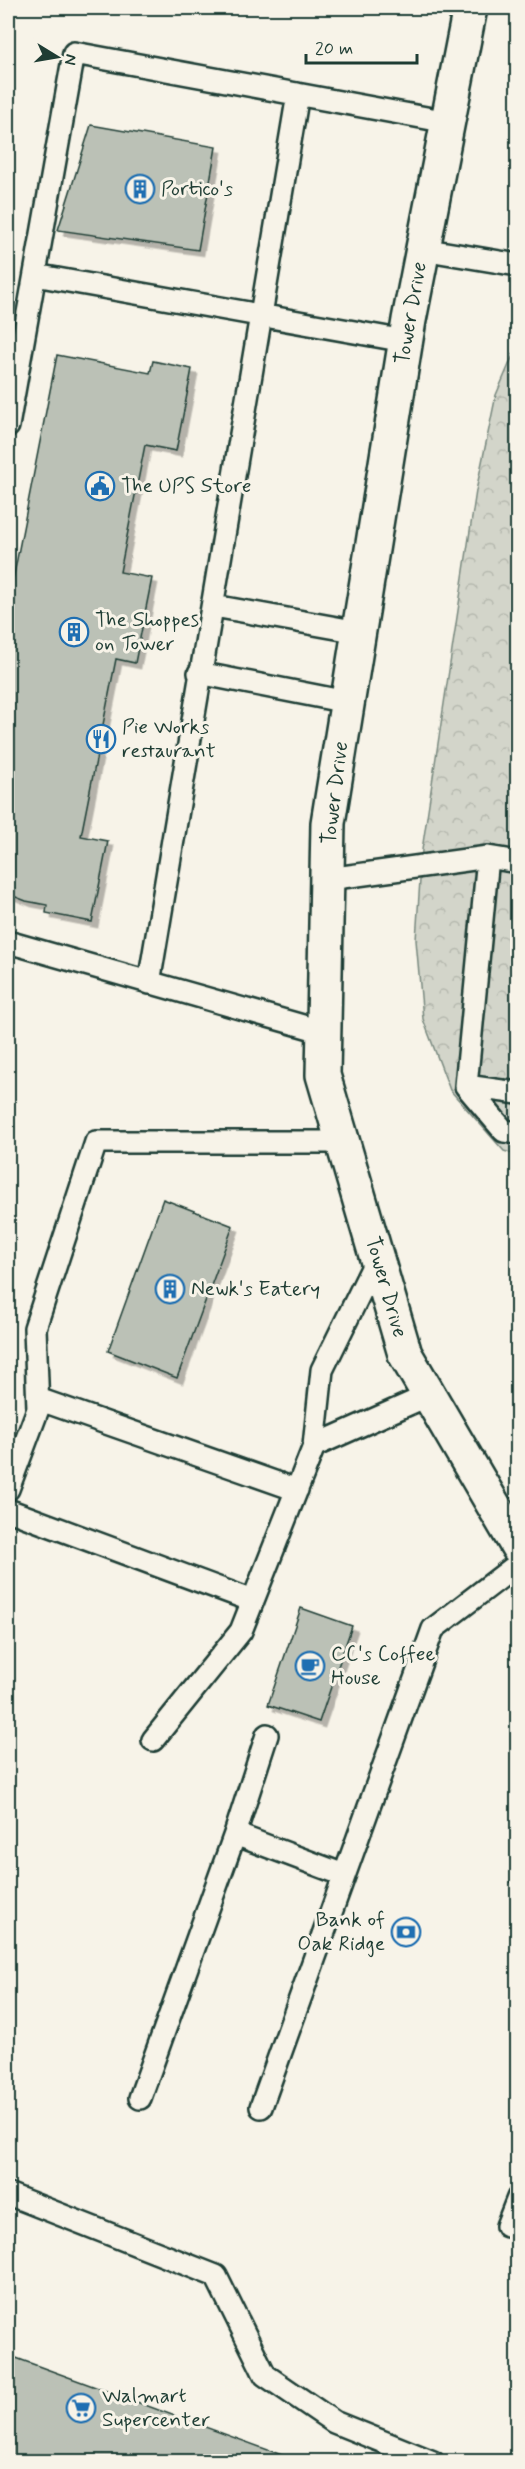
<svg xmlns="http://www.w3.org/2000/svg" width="525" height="2469" font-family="Mynerve,sans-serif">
  <defs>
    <pattern id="forest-crowns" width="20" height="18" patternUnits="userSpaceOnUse" patternTransform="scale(1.5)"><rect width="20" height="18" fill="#d3d5ca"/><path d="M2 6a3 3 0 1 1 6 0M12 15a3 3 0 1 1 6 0" fill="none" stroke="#b5b8ae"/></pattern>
    <filter id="shadow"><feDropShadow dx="5.5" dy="5.5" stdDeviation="0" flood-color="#0004"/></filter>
  </defs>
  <rect width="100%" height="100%" fill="#f7f3e8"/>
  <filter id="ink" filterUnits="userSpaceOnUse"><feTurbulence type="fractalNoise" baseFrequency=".0167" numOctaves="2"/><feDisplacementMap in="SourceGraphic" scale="12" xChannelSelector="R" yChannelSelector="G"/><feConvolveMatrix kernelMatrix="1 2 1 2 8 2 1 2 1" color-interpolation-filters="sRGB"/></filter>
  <g filter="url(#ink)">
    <path fill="url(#forest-crowns)" stroke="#79897f" stroke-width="1.5" d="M 517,346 L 517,1155 L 504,1151 L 450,1090 L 423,1019 L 416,940 L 422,850 L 476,491 L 496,395 Z"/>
    <path fill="#bbc1b6" stroke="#1f3d34" stroke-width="1.5" filter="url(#shadow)" d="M 91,125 L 216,147 L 198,250 L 58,230 Z
      M 57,355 L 150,373 L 153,361 L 192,369 L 176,451 L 145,445 L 120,572 L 152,578 L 135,663 L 116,659 L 81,836 L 108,841 L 92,922 L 46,913 L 47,905 L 26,901 L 8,894 L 8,605 Z
      M 163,1199 L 233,1226 L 177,1378 L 108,1351 Z
      M 301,1608 L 352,1626 L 319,1722 L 268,1705 Z
      M 8,2355 L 301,2462 L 8,2462 Z"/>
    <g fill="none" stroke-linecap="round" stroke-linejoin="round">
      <g stroke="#1f3d34" stroke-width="26">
        <path id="service" d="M 422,249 L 518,265
          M 35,275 L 405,341
          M 8,426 L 74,53 L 448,122
          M 214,606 L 359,632
          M 199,673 L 347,702
          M 488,857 L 466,1086 L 504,1131 L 518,1133
          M 328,879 L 488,857 L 518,862
          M 8,942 L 324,1032
          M 149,983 L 298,94
          M 466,1086 L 518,1093
          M 38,1399 L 297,1490
          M 314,1446 L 429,1395
          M 8,1489 L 38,1409 L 35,1328 L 96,1142 L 343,1142
          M 8,1510 L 253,1601
          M 153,1740 L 241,1631 L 314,1446 L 322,1370 L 377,1258
          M 235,1834 L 267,1735
          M 140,2098 L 235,1834 L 344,1875
          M 261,2107 L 433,1629 L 518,1564
          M 8,2194 L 216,2276 L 265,2375 L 334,2422 L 433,2462
          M 507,2226 L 518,2198"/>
      </g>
      <g stroke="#1f3d34" stroke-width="38">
        <path id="tertiary" d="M 470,8 L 409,320 L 328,823 L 323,1075 L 405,1354 L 518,1547"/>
      </g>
      <use href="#service" stroke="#f7f3e8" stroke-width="21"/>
      <use href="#tertiary" stroke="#f7f3e8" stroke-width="33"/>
    </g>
  </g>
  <defs>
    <g id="building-ring" transform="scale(1.5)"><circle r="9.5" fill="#f7f3e8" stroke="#1f6fb2" stroke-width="1.5"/><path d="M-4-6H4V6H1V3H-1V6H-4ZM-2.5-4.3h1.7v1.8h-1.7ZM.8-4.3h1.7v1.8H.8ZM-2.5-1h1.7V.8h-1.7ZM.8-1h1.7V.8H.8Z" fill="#1f6fb2"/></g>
    <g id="civic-ring" transform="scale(1.5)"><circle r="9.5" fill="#f7f3e8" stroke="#1f6fb2" stroke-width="1.5"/><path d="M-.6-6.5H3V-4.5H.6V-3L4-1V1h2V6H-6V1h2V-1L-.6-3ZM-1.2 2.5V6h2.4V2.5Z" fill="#1f6fb2"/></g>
    <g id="restaurant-ring" transform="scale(1.5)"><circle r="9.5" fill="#f7f3e8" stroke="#1f6fb2" stroke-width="1.5"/><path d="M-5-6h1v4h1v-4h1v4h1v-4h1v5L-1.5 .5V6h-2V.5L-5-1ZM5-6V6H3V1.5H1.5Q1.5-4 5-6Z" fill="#1f6fb2"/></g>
    <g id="cafe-ring" transform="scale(1.5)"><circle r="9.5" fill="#f7f3e8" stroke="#1f6fb2" stroke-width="1.5"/><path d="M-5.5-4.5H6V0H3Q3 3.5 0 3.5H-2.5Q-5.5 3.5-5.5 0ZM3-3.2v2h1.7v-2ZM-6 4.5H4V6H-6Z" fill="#1f6fb2"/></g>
    <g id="bank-ring" transform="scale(1.5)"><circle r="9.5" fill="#f7f3e8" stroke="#1f6fb2" stroke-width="1.5"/><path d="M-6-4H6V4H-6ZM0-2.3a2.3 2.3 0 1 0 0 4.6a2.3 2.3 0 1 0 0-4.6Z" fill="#1f6fb2"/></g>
    <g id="supermarket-ring" transform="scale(1.5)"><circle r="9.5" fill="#f7f3e8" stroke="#1f6fb2" stroke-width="1.5"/><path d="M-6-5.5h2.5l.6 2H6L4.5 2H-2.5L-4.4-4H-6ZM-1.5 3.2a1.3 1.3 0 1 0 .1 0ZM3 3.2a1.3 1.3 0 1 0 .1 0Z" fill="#1f6fb2"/></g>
  </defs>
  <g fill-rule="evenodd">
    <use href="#building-ring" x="140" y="189"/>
    <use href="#civic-ring" x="100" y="486"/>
    <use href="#building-ring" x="74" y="632"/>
    <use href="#restaurant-ring" x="101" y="739"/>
    <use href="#building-ring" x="170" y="1289"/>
    <use href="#cafe-ring" x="310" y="1666"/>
    <use href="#bank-ring" x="406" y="1932"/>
    <use href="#supermarket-ring" x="81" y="2408"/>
  </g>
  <g text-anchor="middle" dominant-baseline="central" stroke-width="6" stroke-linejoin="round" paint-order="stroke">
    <g font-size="21" fill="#1f3d34" stroke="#f7f3e8" text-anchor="start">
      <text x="161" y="189">Portico's</text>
      <text x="121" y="486">The UPS Store</text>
      <text x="95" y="620">The Shoppes<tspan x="95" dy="24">on Tower</tspan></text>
      <text x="122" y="727">Pie Works<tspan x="122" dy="24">restaurant</tspan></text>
      <text x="191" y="1289">Newk's Eatery</text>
      <text x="331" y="1654">CC's Coffee<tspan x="331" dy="24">House</tspan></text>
      <text x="385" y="1920" text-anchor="end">Bank of<tspan x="385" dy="24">Oak Ridge</tspan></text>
      <text x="102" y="2396">Walmart<tspan x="102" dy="24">Supercenter</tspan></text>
    </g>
    <g font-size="21" fill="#1f3d34" stroke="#f7f3e8">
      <text transform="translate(411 313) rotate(-80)">Tower Drive</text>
      <text transform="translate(335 793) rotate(-83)">Tower Drive</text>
      <text transform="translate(386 1287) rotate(74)">Tower Drive</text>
    </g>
  </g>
  <rect width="525" height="2469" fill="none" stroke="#f7f3e8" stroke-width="30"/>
  <rect x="15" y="15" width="495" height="2439" fill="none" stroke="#1f3d34" stroke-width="2" filter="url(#ink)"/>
  <g transform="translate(57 57) rotate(101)" stroke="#f7f3e8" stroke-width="4.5" paint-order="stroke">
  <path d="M0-4.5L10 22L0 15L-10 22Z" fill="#1f3d34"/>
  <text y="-9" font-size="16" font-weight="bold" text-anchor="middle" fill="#1f3d34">N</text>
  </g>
  <path d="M306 54v9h111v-9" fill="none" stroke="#1f3d34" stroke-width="3"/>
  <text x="315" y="54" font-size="18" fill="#1f3d34" stroke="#f7f3e8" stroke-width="4.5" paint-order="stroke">20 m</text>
</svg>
